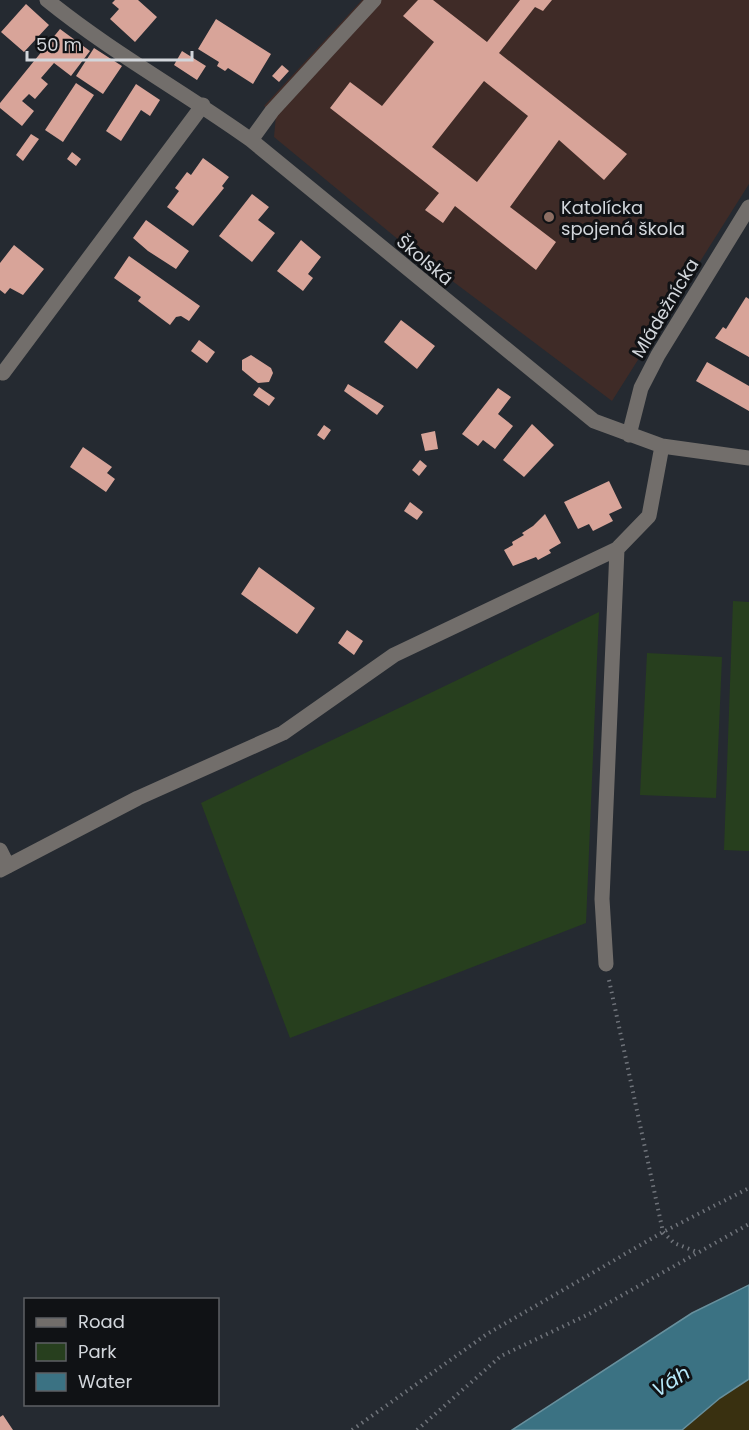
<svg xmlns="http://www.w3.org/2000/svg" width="749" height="1430" font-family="Poppins,sans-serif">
  <rect width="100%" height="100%" fill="#252a31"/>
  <path fill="#3f2b27" d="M 362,0 L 749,0 L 749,184 L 612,401 L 411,250 L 274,137 L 276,115 L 264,106 Z"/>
  <path fill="#273f1e" d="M 733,601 L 749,602 L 749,851 L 724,850 Z
    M 599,612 L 586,923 L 290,1038 L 201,803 Z
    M 647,653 L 722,657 L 716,798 L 640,795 Z"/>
  <path fill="#393010" d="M 749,1379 L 749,1430 L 682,1430 L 720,1398 Z"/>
  <path fill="#3b7283" stroke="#68909d" stroke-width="1.5" d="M 749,1285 L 749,1379 L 720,1398 L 682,1430 L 512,1430 L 692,1313 Z"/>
  <path fill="#d8a499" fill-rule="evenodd" d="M 115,0 L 138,0 L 157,17 L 135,42 L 110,19 L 119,9 L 112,3 Z
    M 418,0 L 433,0 L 487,42 L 520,0 L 552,0 L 543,11 L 535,7 L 499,53 L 627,154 L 604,180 L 559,140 L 510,207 L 556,242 L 536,270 L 455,206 L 443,223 L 425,210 L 439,193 L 330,108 L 350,82 L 382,106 L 434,42 L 403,16 ZM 484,81 L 528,116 L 477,182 L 432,147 Z
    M 26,4 L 49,25 L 24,52 L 1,32 Z
    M 216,19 L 271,54 L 253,84 L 228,68 L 225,71 L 217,66 L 219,62 L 198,49 Z
    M 60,29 L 90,51 L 71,76 L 54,63 L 41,78 L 48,84 L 35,99 L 29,94 L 22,101 L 34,111 L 22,126 L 0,108 L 0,103 Z
    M 94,48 L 122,66 L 103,94 L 76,76 Z
    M 182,51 L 206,66 L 197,80 L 174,65 Z
    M 282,65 L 289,71 L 279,82 L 272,76 Z
    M 76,83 L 94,95 L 63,142 L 45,130 Z
    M 136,84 L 160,100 L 150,116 L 141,110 L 121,141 L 106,131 Z
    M 31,134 L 39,139 L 23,161 L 16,155 Z
    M 72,152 L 81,159 L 76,166 L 67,159 Z
    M 203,158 L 229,177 L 222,186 L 224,188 L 193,226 L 167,207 L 179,191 L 175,188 L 187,172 L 191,175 Z
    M 252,194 L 269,207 L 258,220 L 275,233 L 252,262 L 219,236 Z
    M 146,220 L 189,251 L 176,269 L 148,251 L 133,238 Z
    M 301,240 L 321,257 L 308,274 L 313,278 L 303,291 L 277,271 Z
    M 14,245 L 44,269 L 23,295 L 10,288 L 5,294 L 0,290 L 0,263 Z
    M 129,256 L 200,306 L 189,321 L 181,316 L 176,317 L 170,325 L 138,301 L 141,297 L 114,278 Z
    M 746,297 L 749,299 L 749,357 L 715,338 L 723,327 L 726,329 Z
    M 401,320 L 435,346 L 417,369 L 384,342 Z
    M 199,340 L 215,352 L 207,363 L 191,351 Z
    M 251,355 L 271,368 L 273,373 L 269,382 L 258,383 L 242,370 L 242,360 Z
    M 707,362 L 749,386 L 749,411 L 696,381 Z
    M 348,384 L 384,406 L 377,415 L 344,391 Z
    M 259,387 L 275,398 L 269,406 L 253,395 Z
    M 498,388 L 511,397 L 498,414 L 513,426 L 495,449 L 483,440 L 478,446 L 462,434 Z
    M 532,424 L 554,445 L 524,477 L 503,460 Z
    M 324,425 L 331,430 L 324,440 L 317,435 Z
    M 435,431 L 438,449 L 425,451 L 421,434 Z
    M 83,447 L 112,467 L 107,473 L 115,479 L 106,492 L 70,467 Z
    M 420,460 L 427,466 L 419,476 L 412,470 Z
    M 609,481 L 622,508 L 609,514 L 613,521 L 593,531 L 589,524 L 578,529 L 564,502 Z
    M 410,502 L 423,512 L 417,520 L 404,511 Z
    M 545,514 L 561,543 L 549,550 L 551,553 L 538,560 L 536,557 L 513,566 L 504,550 L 513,545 L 512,542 L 524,535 L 522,533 L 533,526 Z
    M 259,567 L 315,608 L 297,634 L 241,594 Z
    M 347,630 L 363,641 L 354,655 L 338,643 Z
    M 3,1415 L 13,1430 L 0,1430 L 0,1417 Z"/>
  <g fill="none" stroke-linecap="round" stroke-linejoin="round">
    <path stroke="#6f737a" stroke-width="4" stroke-dasharray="1.5 4.5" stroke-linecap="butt" d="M 609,980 L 663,1232 L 674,1243 L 697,1252
      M 352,1430 L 487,1334 L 663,1232 L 749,1188
      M 417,1430 L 501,1356 L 587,1315 L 749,1224"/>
    <path stroke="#726e6b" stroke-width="15" d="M 47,0 C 111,52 184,92 251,140 L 594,421 L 662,446 L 749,458
      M 251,140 L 272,111 L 374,0
      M 3,373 L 203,105
      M 629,435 L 641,388 L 658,355 L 749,207
      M 0,850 L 8,866
      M 0,870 L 138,798 L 283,733 L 394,655 L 617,549 L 649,516 L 662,446
      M 606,964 L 602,899 L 617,549"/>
  </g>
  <circle fill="#8d6e63" stroke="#101215" stroke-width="2" cx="549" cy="217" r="6"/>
  <g text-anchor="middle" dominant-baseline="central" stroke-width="6" stroke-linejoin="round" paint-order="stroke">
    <g font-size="18" fill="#d2d6db" stroke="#101215" text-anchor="start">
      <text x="561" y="207">Katolícka<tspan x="561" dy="21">spojená škola</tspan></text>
    </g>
    <g font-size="18" fill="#d2d6db" stroke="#101215">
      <text transform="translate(425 260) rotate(40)">Školská</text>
      <text transform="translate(665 308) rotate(-59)">Mládežnícka</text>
    </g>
    <g font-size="20" font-style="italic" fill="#b7e9fa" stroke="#101215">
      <text transform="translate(671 1381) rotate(-32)">Váh</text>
    </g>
  </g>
  <rect x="24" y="1298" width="195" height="108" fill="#101215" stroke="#5e6064" stroke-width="1.5"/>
  <rect x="36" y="1318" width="30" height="9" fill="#726e6b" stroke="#5e6064" stroke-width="1.5"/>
  <text x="78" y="1328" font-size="18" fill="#d2d6db">Road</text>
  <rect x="36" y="1343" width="30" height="18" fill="#273f1e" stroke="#5e6064" stroke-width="1.5"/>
  <text x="78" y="1358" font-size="18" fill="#d2d6db">Park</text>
  <rect x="36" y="1373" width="30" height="18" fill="#3b7283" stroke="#5e6064" stroke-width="1.5"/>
  <text x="78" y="1388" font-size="18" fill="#d2d6db">Water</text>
  <path d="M27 51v9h165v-9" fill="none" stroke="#d2d6db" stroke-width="3"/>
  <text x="36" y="51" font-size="18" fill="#d2d6db" stroke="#101215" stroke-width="4.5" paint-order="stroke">50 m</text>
</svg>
